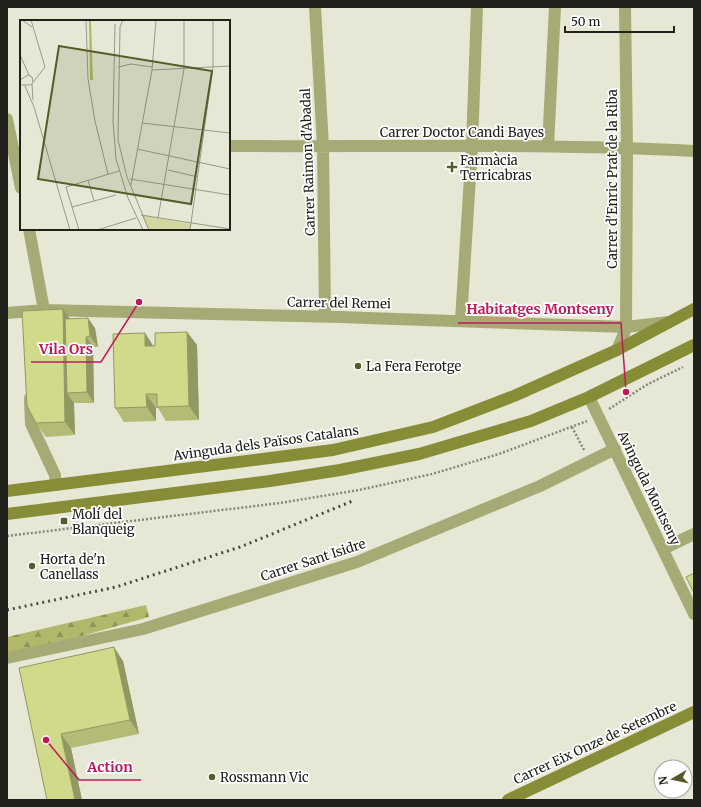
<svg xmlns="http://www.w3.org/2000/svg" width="701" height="807" font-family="Merriweather,serif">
  <defs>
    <pattern id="forest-firs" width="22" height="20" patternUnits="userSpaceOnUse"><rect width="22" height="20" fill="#b1b86a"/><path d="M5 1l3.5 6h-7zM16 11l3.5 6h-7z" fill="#909556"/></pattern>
  </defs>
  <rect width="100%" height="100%" fill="#e6e8d5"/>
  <path fill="url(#forest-firs)" d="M 146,605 L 149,617 L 75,638 L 7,653 L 7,637 Z"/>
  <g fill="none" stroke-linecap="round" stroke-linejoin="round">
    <path stroke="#85877a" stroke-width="2.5" stroke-dasharray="2 2" stroke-linecap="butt" d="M 609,409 L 648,384 L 683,367
      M 572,427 L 584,450
      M 76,518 L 77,527
      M 7,536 L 280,503 L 359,490 L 432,474 L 499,454 L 587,421"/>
    <path stroke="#a6ab76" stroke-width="12" d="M 315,7 L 323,146 L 325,316
      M 7,119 L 21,188
      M 229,146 C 384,147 539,143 694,151
      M 548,146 L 555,7
      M 29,229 L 44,310
      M 7,313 L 44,310 L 339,317 L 626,327 L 669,322
      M 461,320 L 472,145 L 477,7
      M 617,350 L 625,331 L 626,327 L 627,148 L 625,7
      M 589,397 L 694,614
      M 30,398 L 31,424 L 55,475 L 56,485
      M 663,549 L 694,534
      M 7,658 L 143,629 L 357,562 L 540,486 L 615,449"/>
    <path stroke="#878d37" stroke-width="12" d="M 7,491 L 333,450 L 433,427 L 514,396 L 617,350 L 694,309
      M 7,514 L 270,481 L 340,470 L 419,454 L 531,421 L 589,397 L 694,345
      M 508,800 L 694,712"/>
    <path stroke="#4a4c42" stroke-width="3" stroke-dasharray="2 4" stroke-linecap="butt" d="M 7,610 L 116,587 L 240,547 L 355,500"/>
  </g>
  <path fill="#b4bb77" d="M 70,319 L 95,328 L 98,347 L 93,347 L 94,403 L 74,403 L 75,435 L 46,437 L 36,423 Z
    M 187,332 L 197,345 L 199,420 L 166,421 L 158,408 L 156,408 L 156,421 L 124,422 L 115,408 L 154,346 L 155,346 Z
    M 123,661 L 139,734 L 71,748 L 82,800 L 19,668 Z"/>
  <path fill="#929861" d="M 63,309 L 72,322 L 67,393 L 74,403 L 75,435 L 65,422 Z
    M 88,318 L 95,328 L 98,347 L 90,336 Z
    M 187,332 L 197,345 L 199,420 L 189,406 Z
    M 145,333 L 154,347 L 145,346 Z
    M 86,337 L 93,347 L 94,403 L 87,392 Z
    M 146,394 L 156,408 L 156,421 L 147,407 Z
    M 114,647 L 123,661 L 139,734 L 130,720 Z
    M 61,734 L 71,748 L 82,800 L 75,800 Z"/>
  <path fill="#d1d98a" stroke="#929861" d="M 63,309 L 65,422 L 36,423 L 27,406 L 22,311 Z
    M 88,318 L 90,336 L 86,337 L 87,392 L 67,393 L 65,319 Z
    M 187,332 L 189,406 L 157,407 L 157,394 L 146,394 L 147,407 L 115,408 L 113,334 L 145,333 L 145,346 L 155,346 L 155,333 Z
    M 694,573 L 694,593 L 686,577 Z
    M 114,647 L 130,720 L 61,734 L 75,800 L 47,800 L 19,668 Z"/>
  <g fill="#575b29" stroke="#fff" stroke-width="1.5">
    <path d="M450 161h4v4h4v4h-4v4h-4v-4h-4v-4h4z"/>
    <circle cx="358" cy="366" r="4"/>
    <rect x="60" y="517" width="8" height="8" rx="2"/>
    <circle cx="32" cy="566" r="4"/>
    <circle cx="212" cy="777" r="4"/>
  </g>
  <g text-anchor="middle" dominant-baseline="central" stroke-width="3.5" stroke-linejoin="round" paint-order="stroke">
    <g font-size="13" fill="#20211a" stroke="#fff">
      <text x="462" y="132">Carrer Doctor Candi Bayes</text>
      <text transform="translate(308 162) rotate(-92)">Carrer Raimon d'Abadal</text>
      <text transform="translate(612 179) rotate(-90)">Carrer d'Enric Prat de la Riba</text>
      <text transform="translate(339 303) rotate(1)">Carrer del Remei</text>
      <text transform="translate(266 443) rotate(-8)">Avinguda dels Països Catalans</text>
      <text transform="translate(649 488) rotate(64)">Avinguda Montseny</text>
      <text transform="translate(313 560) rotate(-18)">Carrer Sant Isidre</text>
      <text transform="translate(595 743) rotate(-25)">Carrer Eix Onze de Setembre</text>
    </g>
    <g font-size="13" fill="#20211a" stroke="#fff" text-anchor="start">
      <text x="460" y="160">Farmàcia<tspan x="460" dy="15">Terricabras</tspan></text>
      <text x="366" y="366">La Fera Ferotge</text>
      <text x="72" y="514">Molí del<tspan x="72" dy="15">Blanqueig</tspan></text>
      <text x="40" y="559">Horta de'n<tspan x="40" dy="15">Canellass</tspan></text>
      <text x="220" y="777">Rossmann Vic</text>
    </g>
  </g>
  <g transform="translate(20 20)">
    <rect width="210" height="210" fill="#e6e8d5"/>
    <path d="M 69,0 L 71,0 L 73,60 L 70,60 Z" fill="#b1b86a"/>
    <path d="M 121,195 L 171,204 L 170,210 L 129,210 Z" fill="#d1d79f"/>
    <path fill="none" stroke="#97988a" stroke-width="1" d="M 2,0 L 12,7M 66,0 L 68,59 L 75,101 L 88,154M 103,0 L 100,7 L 98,120 L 107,157 L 129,210M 95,4 L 93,101 L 96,139 L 108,178 L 123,210M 0,35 L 9,55M 98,47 L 111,44 L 132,47M 132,50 L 210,46M 0,60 L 8,55 L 12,57 L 13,62M 12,64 L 13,80M 0,65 L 11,65 L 25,47 L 11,0M 5,66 L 14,87 L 50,210M 122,103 L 210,113M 117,129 L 210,149M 148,150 L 178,157M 110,159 L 210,175M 68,160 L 74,181M 111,165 L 132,50 L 136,0M 52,187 L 96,175M 121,195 L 210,209M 138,198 L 164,49 L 164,0M 59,210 L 46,167 L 99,151M 77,210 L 116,198M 170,210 L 193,47 L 193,0"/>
    <path fill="#575b29" fill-opacity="0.15" stroke="#575b29" stroke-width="2" d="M 39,26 L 192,51 L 171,184 L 18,159 Z"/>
    <rect width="210" height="210" fill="none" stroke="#20211a" stroke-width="2"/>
  </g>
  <path fill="none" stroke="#c2185b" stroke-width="1.5" d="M626 392L621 323H458M139 302L101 362H31M46 740L79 780H141"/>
  <g fill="#c2185b" stroke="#fff" stroke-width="1.5">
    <circle cx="626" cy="392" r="4"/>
    <circle cx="139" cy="302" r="4"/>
    <circle cx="46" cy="740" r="4"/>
  </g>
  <g font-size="14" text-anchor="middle" font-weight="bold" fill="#c2185b" stroke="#fff" stroke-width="3.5" stroke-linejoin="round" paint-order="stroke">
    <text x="540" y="314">Habitatges Montseny</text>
    <text x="66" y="354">Vila Ors</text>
    <text x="110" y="772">Action</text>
  </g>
  <rect width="701" height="807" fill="none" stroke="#20211a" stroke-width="16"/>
  <g transform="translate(673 779) rotate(261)"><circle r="19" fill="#ffffff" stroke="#a6a6a3"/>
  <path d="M0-3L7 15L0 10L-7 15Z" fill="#575b29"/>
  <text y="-6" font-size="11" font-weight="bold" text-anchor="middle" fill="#20211a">N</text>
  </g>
  <path d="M565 26v6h109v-6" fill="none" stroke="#20211a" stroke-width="2"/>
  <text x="571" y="26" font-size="12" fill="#20211a" stroke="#ffffff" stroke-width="3" paint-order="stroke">50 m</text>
</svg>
